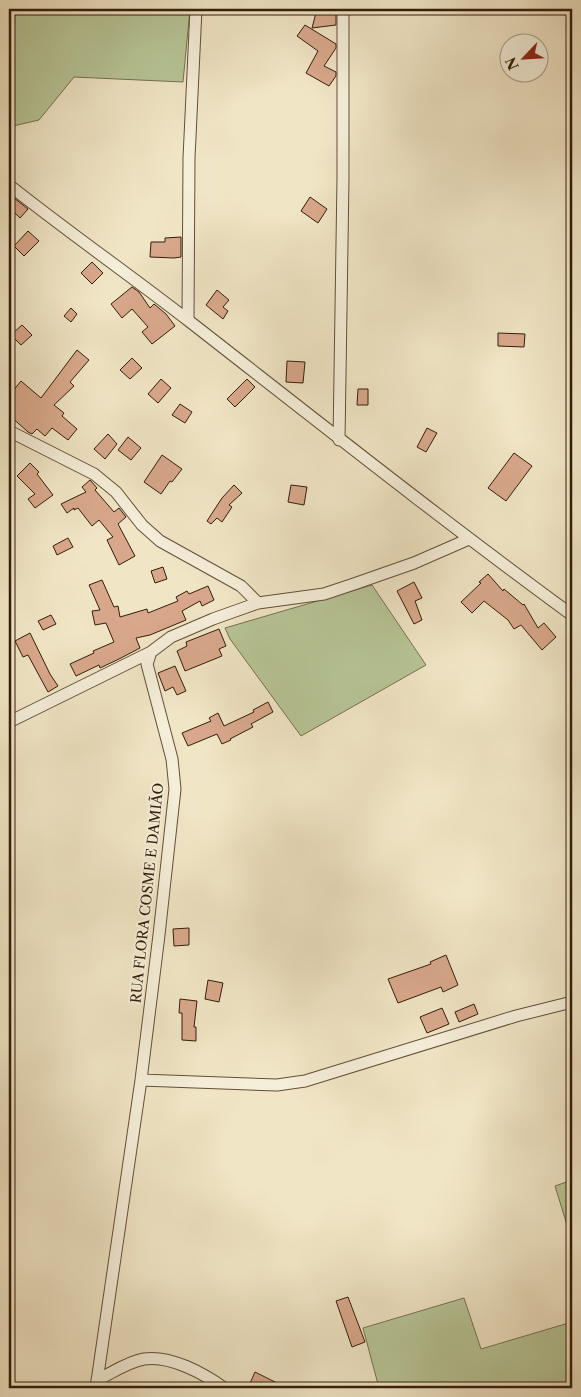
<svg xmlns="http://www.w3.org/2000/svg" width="581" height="1397" font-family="'Libre Caslon Text',serif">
  <rect width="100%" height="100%" fill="#f0e5c5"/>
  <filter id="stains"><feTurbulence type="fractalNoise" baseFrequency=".004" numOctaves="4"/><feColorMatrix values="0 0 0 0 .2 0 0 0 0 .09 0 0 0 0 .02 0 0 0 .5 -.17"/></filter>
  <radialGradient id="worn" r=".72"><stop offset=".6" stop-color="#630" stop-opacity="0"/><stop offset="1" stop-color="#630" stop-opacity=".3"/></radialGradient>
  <path fill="#b7c597" stroke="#757150" d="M 9,9 L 190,9 L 183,82 L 74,77 L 39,120 L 9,127 Z
    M 372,585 L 426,665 L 301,736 L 230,639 L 225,628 Z
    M 572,1180 L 572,1241 L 555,1186 Z
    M 464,1298 L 481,1349 L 572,1322 L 572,1388 L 379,1388 L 363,1328 Z"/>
  <path fill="#d9a88c" stroke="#331d08" d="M 317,9 L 336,9 L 336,25 L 312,28 Z
    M 305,25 L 336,44 L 336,48 L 324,66 L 336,72 L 336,76 L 329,86 L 306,73 L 318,51 L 297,36 Z
    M 9,194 L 28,209 L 20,218 L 9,207 Z
    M 310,197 L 327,209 L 318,223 L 301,211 Z
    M 28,231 L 39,241 L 24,256 L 14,246 Z
    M 181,237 L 181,257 L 174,258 L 150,257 L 151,242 L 165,242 L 165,238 Z
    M 92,262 L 103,273 L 92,284 L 81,273 Z
    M 132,287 L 139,292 L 150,308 L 154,304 L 166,314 L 175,326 L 152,344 L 142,332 L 148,327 L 132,309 L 122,318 L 111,304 Z
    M 217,290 L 229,300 L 223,307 L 228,311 L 223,319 L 206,305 Z
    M 71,308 L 77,314 L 71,322 L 64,316 Z
    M 22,325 L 32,335 L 21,345 L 11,335 Z
    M 498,333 L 525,334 L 524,347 L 498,346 Z
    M 77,350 L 89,360 L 70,382 L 74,386 L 54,405 L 64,413 L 62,416 L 77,429 L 68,440 L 52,428 L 45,436 L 37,429 L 32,434 L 28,432 L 9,415 L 9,396 L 21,381 L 41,398 Z
    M 132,358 L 142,368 L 130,379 L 120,370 Z
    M 287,361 L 305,362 L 303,383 L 286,382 Z
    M 161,379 L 171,388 L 158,403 L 148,394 Z
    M 247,379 L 255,387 L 235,407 L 227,399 Z
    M 358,389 L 368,389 L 368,405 L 357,405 Z
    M 180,404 L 192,412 L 185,423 L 172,415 Z
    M 427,428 L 437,433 L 426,452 L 417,447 Z
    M 108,434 L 117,444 L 105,459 L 94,449 Z
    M 128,437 L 141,448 L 131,460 L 118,450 Z
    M 514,453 L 532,466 L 506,501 L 488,488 Z
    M 162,455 L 182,469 L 172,482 L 170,481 L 161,494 L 144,482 Z
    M 30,463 L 39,472 L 37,474 L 53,495 L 35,508 L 28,499 L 35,494 L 17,476 Z
    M 90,480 L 97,488 L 95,490 L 114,512 L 119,508 L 126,517 L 118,524 L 135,556 L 119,565 L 107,540 L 113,537 L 99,520 L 92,526 L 78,508 L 74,510 L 74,508 L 67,513 L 61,504 L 86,492 L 82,487 Z
    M 234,485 L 242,493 L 229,505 L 232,507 L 222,522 L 217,518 L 211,524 L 207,521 L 222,498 Z
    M 291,485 L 307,487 L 304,505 L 288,502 Z
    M 68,538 L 73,547 L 57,555 L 53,546 Z
    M 163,567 L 167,579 L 155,583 L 151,571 Z
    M 488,574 L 503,591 L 504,589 L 523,605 L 524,604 L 538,628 L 544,623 L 556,637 L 542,650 L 521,625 L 514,629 L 508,620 L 484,601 L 472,613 L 461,602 L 481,583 L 479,582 Z
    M 102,580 L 114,607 L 118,606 L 120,617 L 147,609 L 148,613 L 178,601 L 176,597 L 187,591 L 189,594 L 208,586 L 214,600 L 202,606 L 200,601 L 182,611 L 186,620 L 150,635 L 136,638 L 140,648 L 119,659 L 100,668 L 99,665 L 76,676 L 70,664 L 94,653 L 93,651 L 114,642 L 106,623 L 95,625 L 92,611 L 100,610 L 89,585 Z
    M 414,582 L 422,598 L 415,601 L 422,620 L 414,624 L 397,591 Z
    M 51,615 L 56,624 L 43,630 L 38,621 Z
    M 219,629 L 226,646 L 219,649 L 222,656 L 185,671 L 177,651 L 187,646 L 186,642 Z
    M 30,633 L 50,674 L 58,686 L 48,692 L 28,655 L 23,657 L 15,641 Z
    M 175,666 L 186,691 L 177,695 L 173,687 L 165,691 L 158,673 Z
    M 268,702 L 273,712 L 251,724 L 253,727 L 230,739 L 231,740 L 222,744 L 217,734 L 188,746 L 182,733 L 211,721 L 209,718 L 218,713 L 224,726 L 254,712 L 253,710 Z
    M 189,928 L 189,945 L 174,946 L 173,929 Z
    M 446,955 L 458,985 L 443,992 L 441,987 L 398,1003 L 388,979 L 431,964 L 430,962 Z
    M 208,980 L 223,983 L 219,1002 L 205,999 Z
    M 180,999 L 197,1001 L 194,1027 L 196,1027 L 196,1041 L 182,1040 L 182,1013 L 179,1013 Z
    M 474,1004 L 478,1014 L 459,1022 L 455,1012 Z
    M 442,1008 L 449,1024 L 427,1033 L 420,1017 Z
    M 348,1297 L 365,1342 L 352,1347 L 336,1301 Z
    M 255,1372 L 287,1388 L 248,1388 Z"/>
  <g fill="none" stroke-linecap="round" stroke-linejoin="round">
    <g stroke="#624f37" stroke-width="13">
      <path id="street" d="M 9,185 C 68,232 130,275 189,321 C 316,420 442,520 572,615
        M 188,320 L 189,158 L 196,9
        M 9,431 L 94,474 L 116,492 L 142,525 L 160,541 L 241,586 L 258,603
        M 339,440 L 343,178 L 343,9
        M 9,722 L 151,652
        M 141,1080 L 277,1085 L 305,1081 L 516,1016 L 572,1002
        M 97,1380 C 112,1373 127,1362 144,1359 C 170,1355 203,1373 224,1388
        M 96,1388 L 141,1080 L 159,935 L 175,789 L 172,759 L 147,664 L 151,652 L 171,637 L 213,619 L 258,603 L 324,594 L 354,584 L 414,563 L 469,539"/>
    </g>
    <use href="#street" stroke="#f5eed9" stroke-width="11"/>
  </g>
  <g text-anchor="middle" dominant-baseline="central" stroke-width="4" stroke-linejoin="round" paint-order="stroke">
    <g font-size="14" fill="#331d08" stroke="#f5eed9">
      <text transform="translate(147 893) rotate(-84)">RUA FLORA COSME E DAMIÃO</text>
    </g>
  </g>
  <rect width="581" height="1397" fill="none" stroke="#f0e5c5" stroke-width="30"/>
  <rect x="10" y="10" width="561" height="1377" fill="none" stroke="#331d08" stroke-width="2.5"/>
  <rect x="15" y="15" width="551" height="1367" fill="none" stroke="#331d08"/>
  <g transform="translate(524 58) rotate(245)"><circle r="24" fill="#f5eed9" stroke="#a79a85"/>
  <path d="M0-4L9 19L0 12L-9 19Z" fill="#8f2418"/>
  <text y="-8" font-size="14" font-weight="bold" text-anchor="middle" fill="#331d08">N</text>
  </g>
  <rect width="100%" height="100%" filter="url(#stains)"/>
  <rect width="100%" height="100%" fill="url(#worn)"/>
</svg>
